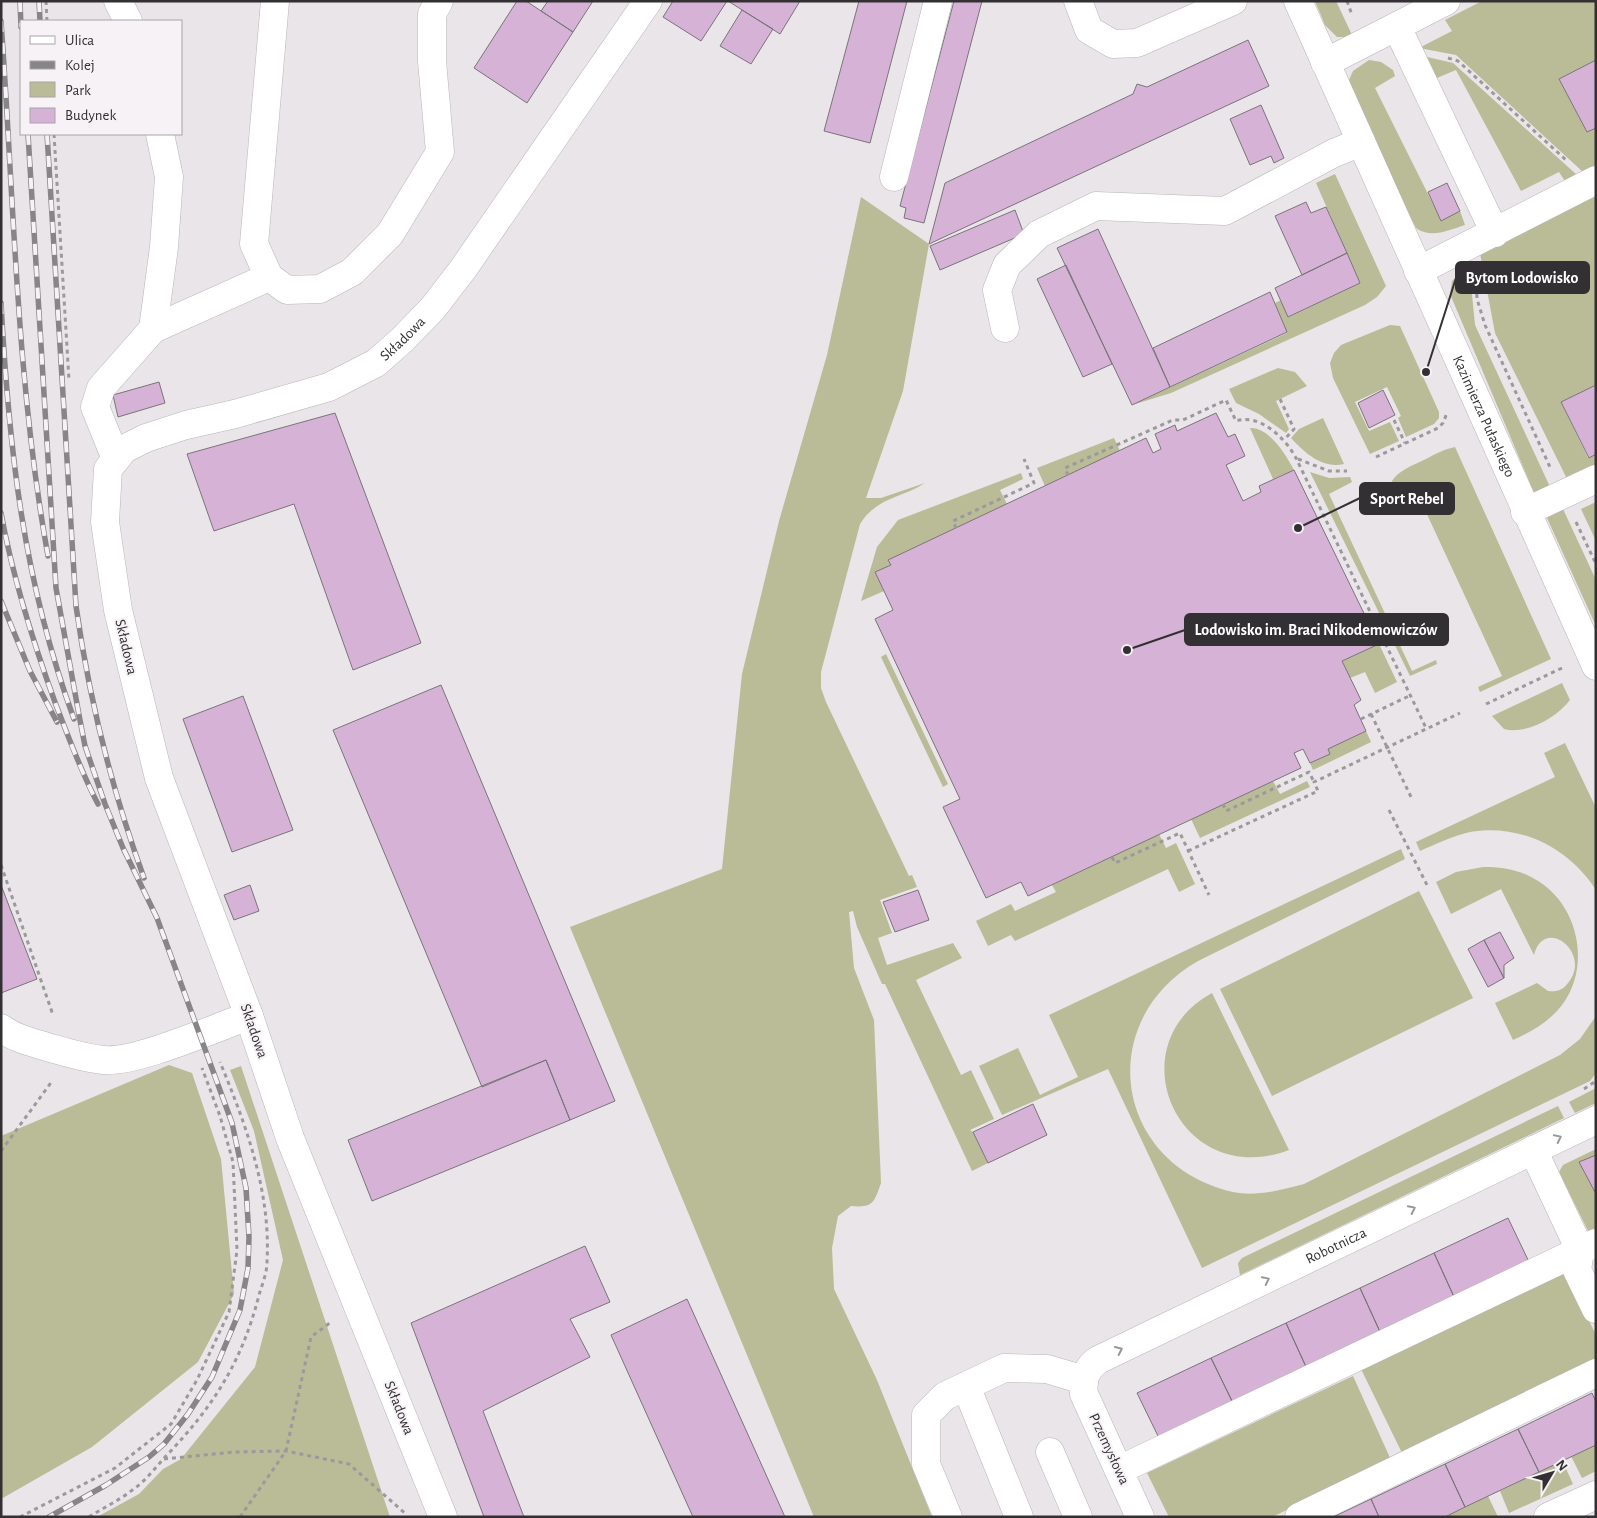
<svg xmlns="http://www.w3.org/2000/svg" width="1597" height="1518" font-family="'Alegreya Sans',sans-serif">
  <rect width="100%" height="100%" fill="#e9e5e9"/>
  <path fill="#babb97" d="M 1315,1 L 1336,1 L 1353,37 L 1337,37 L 1325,25 Z
    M 1482,1 L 1596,1 L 1596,60 L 1559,79 L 1587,132 L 1596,128 L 1596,165 L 1583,172 L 1456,55 L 1419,48 L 1452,31 L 1445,20 Z
    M 1423,56 L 1453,63 L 1577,175 L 1565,181 L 1559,172 L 1521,191 L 1456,70 L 1432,80 Z
    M 1369,60 L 1381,62 L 1393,70 L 1395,76 L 1375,88 L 1441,220 L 1460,211 L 1465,225 C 1449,230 1431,239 1416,228 L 1346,87 L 1353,71 Z
    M 1335,174 L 1386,286 L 1377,297 L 1365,305 L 1171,393 L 1132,405 L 1287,333 L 1275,303 L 1281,300 L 1289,317 L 1360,283 L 1316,183 Z
    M 1596,195 L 1596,385 L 1561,402 L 1588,458 L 1596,454 L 1596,466 L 1568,481 L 1495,333 L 1480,253 Z
    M 861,197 L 929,244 L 903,391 L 866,498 L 881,498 L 925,483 C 900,499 877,497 860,524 L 821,672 L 821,688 L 826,702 L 909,876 L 912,875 L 917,887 L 880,900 L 892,933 L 878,938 L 887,965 L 953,943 L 962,958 L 916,980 L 961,1075 L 971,1070 L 994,1119 L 970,1130 L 973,1132 L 988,1163 L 972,1171 L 885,984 L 882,984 L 857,927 L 853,911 L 849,912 L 854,968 L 874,1020 L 881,1183 C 874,1203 873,1208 851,1206 L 838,1216 L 832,1248 L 834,1289 L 877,1380 L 932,1517 L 814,1517 L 570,927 L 722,869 L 742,674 L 779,521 L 827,355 Z
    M 1469,264 L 1475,325 L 1551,489 L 1535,495 L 1450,294 L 1452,281 Z
    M 1390,325 L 1400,326 L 1439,412 L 1439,418 L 1434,424 L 1406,437 L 1398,418 L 1401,416 L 1387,387 L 1355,402 L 1369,431 L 1390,422 L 1399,441 L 1370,454 L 1333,378 L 1330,363 L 1334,353 L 1341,345 Z
    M 1278,368 L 1295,372 L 1307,386 L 1276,401 L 1289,429 L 1286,433 L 1259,414 L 1236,403 L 1229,389 Z
    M 1323,418 L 1344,464 C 1322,469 1305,453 1291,438 L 1299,429 Z
    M 1250,428 C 1269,427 1286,455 1294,470 L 1273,479 Z
    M 1114,438 L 1120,451 L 1045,486 L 1037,468 Z
    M 1455,447 L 1551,659 L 1480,692 L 1478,687 L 1502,676 L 1425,510 L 1419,498 L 1398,508 L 1393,506 C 1380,477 1405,469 1426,459 C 1435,454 1445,449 1455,447 Z
    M 1310,472 L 1329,478 L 1350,477 L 1352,482 L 1329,494 L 1412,671 L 1436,660 L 1437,664 L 1410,676 Z
    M 1021,473 L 1023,479 L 1000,490 L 1007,504 L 888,560 L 891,565 L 875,572 L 884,591 L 861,601 L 877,547 L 898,520 Z
    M 1596,502 L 1596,541 L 1581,509 Z
    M 1563,509 L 1596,580 L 1596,626 L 1547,518 L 1552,513 Z
    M 1379,644 L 1397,682 L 1375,693 L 1365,672 L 1350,678 L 1342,661 Z
    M 886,654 L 948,784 L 943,787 L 881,657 Z
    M 1562,683 L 1570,700 C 1556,718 1526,735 1504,729 L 1492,716 Z
    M 1366,731 L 1371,742 L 1313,770 L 1310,763 L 1330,754 L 1328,749 Z
    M 1565,743 L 1596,808 L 1596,890 C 1569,848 1520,823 1470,832 C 1452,836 1436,844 1420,851 L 1416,842 L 1555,777 L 1544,753 Z
    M 1273,781 L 1280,794 L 1307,781 L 1310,787 L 1200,838 L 1191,819 Z
    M 1159,834 L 1166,848 L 1176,843 L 1195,884 L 1179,892 L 1168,869 L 1015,941 L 1011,935 L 988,946 L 976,921 L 1011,904 L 1015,911 L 1056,892 L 1052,885 Z
    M 1401,849 L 1405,859 L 1198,961 C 1093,1021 1114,1165 1233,1192 C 1256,1197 1281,1190 1304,1184 L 1560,1055 L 1580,1039 L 1596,1016 L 1596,1073 L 1590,1081 L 1202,1268 L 1108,1069 L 1002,1115 L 979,1066 L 1018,1048 L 1040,1095 L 1078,1077 L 1049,1015 Z
    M 1483,867 C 1502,867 1522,870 1538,881 C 1579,906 1591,967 1562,1005 C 1549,1022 1531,1032 1513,1040 L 1495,1003 L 1537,983 L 1548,991 C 1557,992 1563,990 1568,983 C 1593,953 1544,915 1534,955 L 1501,889 L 1451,914 L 1436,882 L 1456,872 Z
    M 1419,891 L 1473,998 L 1272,1096 L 1220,989 Z
    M 1212,993 L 1289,1150 C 1179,1191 1115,1046 1212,993 Z
    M 169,1065 L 192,1073 L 221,1159 L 234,1294 L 198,1362 L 92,1447 L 1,1499 L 1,1136 Z
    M 241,1066 L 390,1517 L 97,1517 L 139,1494 L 163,1469 L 181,1459 L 255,1367 L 283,1260 L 254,1131 L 230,1070 Z
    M 1596,1088 L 1596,1103 L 1575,1113 L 1569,1102 Z
    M 1558,1106 L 1564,1118 L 1240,1275 L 1238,1263 L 1242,1258 Z
    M 1596,1149 L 1596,1155 L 1580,1163 L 1596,1194 L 1596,1234 L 1589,1233 L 1559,1172 L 1563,1165 Z
    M 1565,1271 L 1596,1335 L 1596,1363 L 1403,1455 L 1361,1369 Z
    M 1353,1376 L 1391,1460 L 1272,1517 L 1169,1517 L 1147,1473 Z
    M 1596,1445 L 1596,1471 L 1582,1478 L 1571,1456 Z
    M 1562,1460 L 1573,1484 L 1509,1513 L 1500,1491 Z
    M 1488,1496 L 1498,1517 L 1445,1517 Z"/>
  <path fill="#d6b2d7" stroke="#797579" d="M 517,1 L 526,1 L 573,32 L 527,103 L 474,68 Z
    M 548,1 L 593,1 L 573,32 L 541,11 Z
    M 673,1 L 727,1 L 701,41 L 663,17 Z
    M 728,1 L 800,1 L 780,34 Z
    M 859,1 L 907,1 L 870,143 L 824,131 Z
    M 954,1 L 982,1 L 924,223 L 904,218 L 906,208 L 900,206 Z
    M 742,10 L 773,29 L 751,64 L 720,46 Z
    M 1248,40 L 1269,86 L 929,244 L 945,183 L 1133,94 L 1137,84 L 1147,87 Z
    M 1596,60 L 1596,128 L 1587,132 L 1559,79 Z
    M 1261,105 L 1284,158 L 1274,163 L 1271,156 L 1250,165 L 1230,119 Z
    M 1447,183 L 1460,211 L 1441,221 L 1428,192 Z
    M 1306,202 L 1311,213 L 1326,207 L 1347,253 L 1302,275 L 1275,216 Z
    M 1015,210 L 1024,234 L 940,270 L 930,246 Z
    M 1098,229 L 1170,387 L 1132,405 L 1057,248 Z
    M 1347,253 L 1360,283 L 1288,317 L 1275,288 Z
    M 1066,265 L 1112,364 L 1083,377 L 1037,279 Z
    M 1270,292 L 1287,332 L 1170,387 L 1153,348 Z
    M 159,382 L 165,403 L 118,417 L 113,395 Z
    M 1596,385 L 1596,454 L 1589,458 L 1561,402 Z
    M 1383,390 L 1395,415 L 1369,428 L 1358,403 Z
    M 335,413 L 421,643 L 353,670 L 294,504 L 214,531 L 187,454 Z
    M 1216,413 L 1228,437 L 1235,434 L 1245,456 L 1226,465 L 1243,501 L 1261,492 L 1259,486 L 1294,470 L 1379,644 L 1342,661 L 1361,700 L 1354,705 L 1366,731 L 1328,749 L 1330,754 L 1310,763 L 1303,749 L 1294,753 L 1301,768 L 1028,896 L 1021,882 L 986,898 L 943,807 L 960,799 L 875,619 L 893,610 L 875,572 L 891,565 L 888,560 L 1146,438 L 1153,453 L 1161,449 L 1155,434 L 1175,425 L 1177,431 Z
    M 441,685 L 615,1101 L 570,1120 L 546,1060 L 482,1087 L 333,730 Z
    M 243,696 L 293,830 L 232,852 L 183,719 Z
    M 1,885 L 37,979 L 1,993 Z
    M 250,885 L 259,911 L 234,920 L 224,895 Z
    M 918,890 L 929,920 L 895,932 L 883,902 Z
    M 1500,932 L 1514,958 L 1504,965 L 1504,978 L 1484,940 Z
    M 1484,940 L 1504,978 L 1488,987 L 1468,949 Z
    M 546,1060 L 570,1120 L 372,1201 L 348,1140 Z
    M 1033,1104 L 1047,1135 L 988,1163 L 973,1132 Z
    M 1596,1155 L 1596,1194 L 1579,1162 Z
    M 1508,1218 L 1530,1264 L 1455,1299 L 1434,1253 Z
    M 585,1246 L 610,1302 L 570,1319 L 590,1357 L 483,1411 L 524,1517 L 484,1517 L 411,1323 Z
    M 1434,1253 L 1455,1299 L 1381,1334 L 1360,1288 Z
    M 1360,1288 L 1381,1334 L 1307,1369 L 1286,1323 Z
    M 687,1299 L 785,1517 L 693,1517 L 611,1335 Z
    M 1286,1323 L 1307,1369 L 1233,1403 L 1211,1358 Z
    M 1211,1358 L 1233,1403 L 1159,1438 L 1137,1393 Z
    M 1592,1393 L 1596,1402 L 1596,1445 L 1539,1472 L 1518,1429 Z
    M 1518,1429 L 1539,1472 L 1465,1507 L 1445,1464 Z
    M 1445,1464 L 1465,1507 L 1445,1517 L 1379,1517 L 1371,1499 Z
    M 1371,1499 L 1379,1517 L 1333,1517 Z"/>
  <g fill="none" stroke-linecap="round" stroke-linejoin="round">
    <g stroke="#b9b5b9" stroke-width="29">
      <g id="minor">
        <path d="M 118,1 L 128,21"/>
        <path d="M 275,1 L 254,244 L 269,277 L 287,290 L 320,289 L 352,272 L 390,234 L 440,152 L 432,61 L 432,14 L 439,1"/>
        <path d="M 1078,1 L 1089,30 L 1113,44 L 1137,43 L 1233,1"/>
        <path id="s1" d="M 1298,1 L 1596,666"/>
        <path d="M 1397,27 L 1495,233"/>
        <path d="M 1325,63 L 1446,1"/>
        <path d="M 894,177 L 938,1"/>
        <path d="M 1418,271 L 1596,180"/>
        <path d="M 1005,328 L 997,290 L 1007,265 L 1039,234 L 1096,206 L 1225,211 L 1334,153 L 1361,142"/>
        <path d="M 153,329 L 269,277"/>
        <path d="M 116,459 L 95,407 L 101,388 L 153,329 L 164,247 L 169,177 L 160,134"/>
        <path d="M 1525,512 L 1596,479"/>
        <path d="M 1,1028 C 14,1038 31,1042 47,1047 C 65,1052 84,1058 103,1060 C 137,1063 214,1028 249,1016"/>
        <path d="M 1533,1150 L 1580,1250 L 1577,1270 L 1596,1309"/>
        <path d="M 966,1386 L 1019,1517"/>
        <path d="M 1050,1452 L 1078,1517"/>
        <path d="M 1119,1470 L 1596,1243"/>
        <path id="s2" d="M 443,1517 L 290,1138 L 249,1016 L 159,778 L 118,610 L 105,522 L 108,469 L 124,449 L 146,438 L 186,425 L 235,414 L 329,387 L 376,363 L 402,340 L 433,308 L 463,269 L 648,1"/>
        <path d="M 948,1517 L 926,1464 L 926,1415 L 945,1396 L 1004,1368 L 1047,1369 L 1084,1380"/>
        <path id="s3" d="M 1140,1517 L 1084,1394 C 1082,1379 1086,1369 1098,1360 L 1596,1120"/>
        <path d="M 1299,1517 L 1596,1373"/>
        <path d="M 1548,1517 L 1596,1495"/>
      </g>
    </g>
    <path stroke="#9c999c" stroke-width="3" stroke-dasharray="4 4" stroke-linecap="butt" d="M 46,1 L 47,21
      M 1347,1 L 1352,15
      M 1448,58 L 1458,61 L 1566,160
      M 54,134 L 69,380
      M 1476,278 L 1477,299 L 1485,325 L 1550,467
      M 1280,399 L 1294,429 L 1284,440
      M 1394,420 L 1405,443
      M 1376,457 L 1438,428 L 1443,423 L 1447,413
      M 1298,459 L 1329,471 L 1347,471
      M 1068,475 L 1065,468 L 1173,420 L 1183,420 L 1226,400 L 1236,421 C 1260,413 1286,439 1296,458 L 1427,730
      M 1576,522 L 1596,564
      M 956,528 L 953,521 L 1034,483 L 1024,459
      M 1486,704 L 1562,668
      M 1371,714 L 1412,799
      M 1361,719 L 1411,695
      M 1223,804 L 1226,811 L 1309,772 L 1314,782
      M 1389,810 L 1428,887
      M 1188,851 L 1318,791 L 1314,782 L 1460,713
      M 1112,857 L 1115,863 L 1180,833 L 1209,895
      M 1,865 L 53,1015
      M 1584,1089 L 1596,1081
      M 1,1151 L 53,1080
      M 164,1459 L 234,1452 L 286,1451 L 349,1464 L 407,1515
      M 20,1517 L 115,1468 L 171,1424 L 197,1380 L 229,1312 L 237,1250 L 233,1162 L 220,1116 L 202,1068
      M 89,1517 C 103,1508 118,1501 131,1491 C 145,1482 155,1468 166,1456 C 213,1407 242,1362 259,1295 C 262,1285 267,1273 267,1262 C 271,1192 246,1125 220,1062
      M 240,1517 L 286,1451 L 311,1337 L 331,1322"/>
    <use href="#minor" stroke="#fff" stroke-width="28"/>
    <g stroke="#888588" stroke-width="5.5">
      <path id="rail" d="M 20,1 L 21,27
        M 39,1 L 40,21
        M 1,21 C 14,199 16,380 48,556
        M 28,134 L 56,588 L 79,715 L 85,746 L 105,804 L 123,848 L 157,918 L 232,1123 L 246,1188 L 249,1237 L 248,1268 L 240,1310 L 212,1377 L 188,1414 L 164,1444 L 149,1457 L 106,1485 L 49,1517
        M 47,134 L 76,606 C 89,699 112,790 144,878
        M 1,303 C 9,450 23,580 74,719
        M 1,513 C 13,579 33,642 56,705 C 69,738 81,772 98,804
        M 1,601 L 30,671 L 57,722"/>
    </g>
    <use href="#rail" stroke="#f6f2f6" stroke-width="4" stroke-dasharray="11" stroke-linecap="butt"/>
  </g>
  <defs><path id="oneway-chevron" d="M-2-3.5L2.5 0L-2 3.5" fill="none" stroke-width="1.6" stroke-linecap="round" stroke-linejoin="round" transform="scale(1.25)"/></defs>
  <g stroke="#989898">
    <use href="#oneway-chevron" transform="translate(1558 1138) rotate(-26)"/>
    <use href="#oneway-chevron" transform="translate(1412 1209) rotate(-26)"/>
    <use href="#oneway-chevron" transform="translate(1266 1280) rotate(-26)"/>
    <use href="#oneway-chevron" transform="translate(1119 1350) rotate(-25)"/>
  </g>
  <g text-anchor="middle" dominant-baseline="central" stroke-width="4" stroke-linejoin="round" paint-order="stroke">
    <g font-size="15" fill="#323032" stroke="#f6f2f6">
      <text stroke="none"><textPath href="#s2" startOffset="1436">Składowa</textPath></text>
      <text stroke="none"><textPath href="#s1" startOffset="455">Kazimierza Pułaskiego</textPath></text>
      <text transform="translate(126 647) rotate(77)">Składowa</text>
      <text transform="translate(254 1031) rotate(71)">Składowa</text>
      <text stroke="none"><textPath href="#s3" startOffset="438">Robotnicza</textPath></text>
      <text transform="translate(399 1408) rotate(68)">Składowa</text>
      <text transform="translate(1109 1449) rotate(65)">Przemysłowa</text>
    </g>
  </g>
  <path fill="none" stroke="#323032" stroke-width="2" d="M1426 372L1456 278M1298 528L1360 498M1127 650L1185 630"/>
  <g fill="#323032" stroke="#f6f2f6" stroke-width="2">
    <circle cx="1426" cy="372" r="5"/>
    <circle cx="1298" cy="528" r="5"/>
    <circle cx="1127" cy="650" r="5"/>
  </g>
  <g fill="#323032" stroke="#323032" stroke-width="2">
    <rect x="1456" y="262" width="133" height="31" rx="5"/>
    <rect x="1360" y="483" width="94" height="31" rx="5"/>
    <rect x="1185" y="614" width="263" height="31" rx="5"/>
  </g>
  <g font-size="16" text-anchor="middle" font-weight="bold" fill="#fff">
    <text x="1522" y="283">Bytom Lodowisko</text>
    <text x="1407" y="504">Sport Rebel</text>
    <text x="1316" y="635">Lodowisko im. Braci Nikodemowiczów</text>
  </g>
  <rect width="1597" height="1518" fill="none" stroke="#323032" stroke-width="5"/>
  <rect x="20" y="20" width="162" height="115" fill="#f6f2f6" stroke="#a8a4a8"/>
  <rect x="30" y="36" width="25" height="8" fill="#ffffff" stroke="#a8a4a8"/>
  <text x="65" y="45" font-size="15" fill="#323032">Ulica</text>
  <rect x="30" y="61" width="25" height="8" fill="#888588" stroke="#a8a4a8"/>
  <text x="65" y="70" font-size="15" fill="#323032">Kolej</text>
  <rect x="30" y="82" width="25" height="15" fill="#babb97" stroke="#a8a4a8"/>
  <text x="65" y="95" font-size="15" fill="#323032">Park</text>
  <rect x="30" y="108" width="25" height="15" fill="#d6b2d7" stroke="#a8a4a8"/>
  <text x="65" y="120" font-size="15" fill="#323032">Budynek</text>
  <g transform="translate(1552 1473) rotate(52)" stroke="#f6f2f6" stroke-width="4" paint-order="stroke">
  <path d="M0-4L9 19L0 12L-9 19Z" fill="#323032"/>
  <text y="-8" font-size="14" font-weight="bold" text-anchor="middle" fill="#323032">N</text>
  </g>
</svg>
